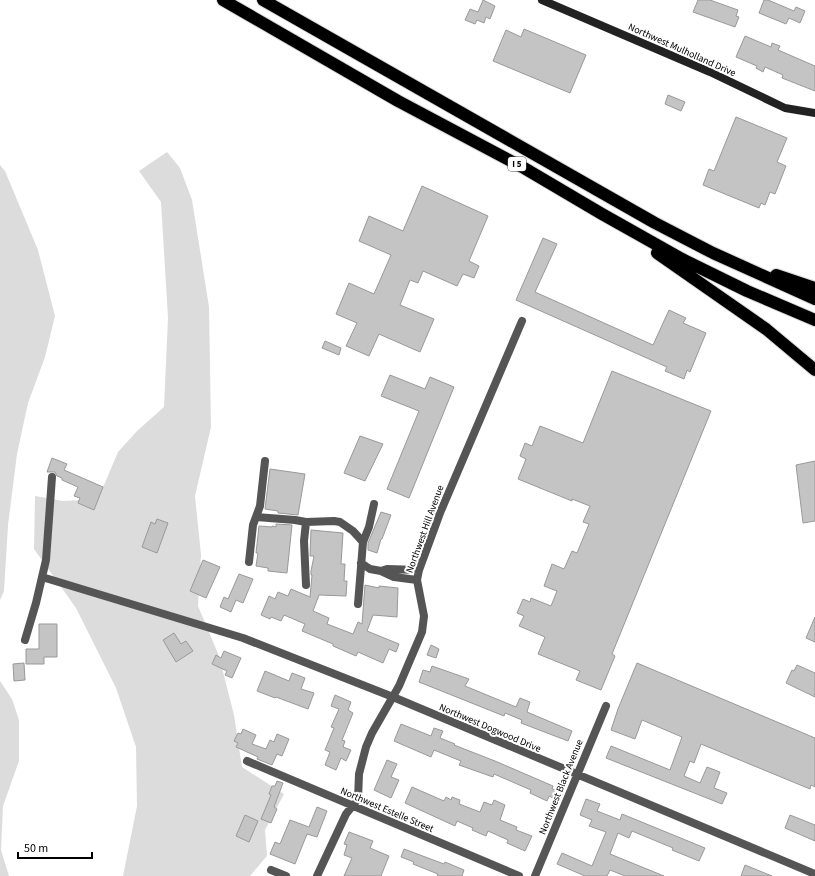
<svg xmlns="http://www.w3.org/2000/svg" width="815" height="876" font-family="'Source Sans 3',sans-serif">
  <rect width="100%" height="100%" fill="#fff"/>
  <path fill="#dcdcdc" d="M 167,152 L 180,168 L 192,200 L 209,307 L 211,427 L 195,496 L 201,555 L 198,606 L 219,656 L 234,715 L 242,767 L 284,794 L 265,830 L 267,856 L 250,876 L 123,876 L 137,806 L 136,747 L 116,688 L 76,608 L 34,549 L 35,496 L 63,501 L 83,500 L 104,485 L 118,452 L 137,431 L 164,407 L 168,318 L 161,202 L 139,171 Z
    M 0,165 L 5,171 L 38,250 L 55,316 L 45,357 L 28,403 L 17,454 L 8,525 L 4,591 L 0,600 Z
    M 0,681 L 12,699 L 19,720 L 19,761 L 3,806 L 1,850 L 9,876 L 0,876 Z"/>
  <path fill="#c4c4c4" stroke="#999" d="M 483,0 L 495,6 L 490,19 L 486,17 L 484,23 L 477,20 L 475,24 L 465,20 L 470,9 L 478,12 Z
    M 698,0 L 710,0 L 738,10 L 736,16 L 739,17 L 735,27 L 693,12 Z
    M 764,0 L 768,0 L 794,11 L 796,7 L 805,11 L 800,23 L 789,18 L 786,24 L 759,13 Z
    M 524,29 L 586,55 L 570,93 L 493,61 L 506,30 L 521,37 Z
    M 745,36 L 771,47 L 772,43 L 780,46 L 778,50 L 815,66 L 815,91 L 782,78 L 783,75 L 765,67 L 763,72 L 756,68 L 757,66 L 736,57 Z
    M 668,95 L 685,102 L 681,111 L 665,104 Z
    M 736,117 L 787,138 L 777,162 L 786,166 L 775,194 L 770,192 L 765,205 L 761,203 L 759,208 L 703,185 L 709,169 L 714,171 Z
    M 422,186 L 488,216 L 469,261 L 479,266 L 474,278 L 463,274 L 457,286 L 423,271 L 418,283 L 410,280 L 400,305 L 434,319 L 420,352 L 379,334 L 369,356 L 346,346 L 357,323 L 336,314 L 349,283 L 374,294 L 391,255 L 359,241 L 369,216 L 403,231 Z
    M 543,238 L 557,244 L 535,292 L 653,345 L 669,310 L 686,318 L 683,323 L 706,333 L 690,372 L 687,370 L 684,379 L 665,371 L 667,367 L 516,300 Z
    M 325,341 L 341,348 L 339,355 L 322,348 Z
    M 612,371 L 711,411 L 612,654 L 615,656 L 601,690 L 576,680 L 580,671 L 538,654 L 545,637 L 519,626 L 524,616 L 517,613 L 523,599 L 530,602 L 531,598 L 551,606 L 557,591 L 544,586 L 552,564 L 564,569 L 572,551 L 577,553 L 589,524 L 583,522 L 590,506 L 572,499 L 572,501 L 518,479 L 526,459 L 520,456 L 525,443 L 532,446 L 540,426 L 583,443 Z
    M 390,375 L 425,389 L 430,377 L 454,387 L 409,498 L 387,489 L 419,411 L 381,396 Z
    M 360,436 L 383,444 L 365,481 L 344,473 Z
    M 52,458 L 67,464 L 64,470 L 103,487 L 94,510 L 78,503 L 80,498 L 74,496 L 78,487 L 62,480 L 62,478 L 57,476 L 55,472 L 47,472 Z
    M 815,461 L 815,521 L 803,523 L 796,465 Z
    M 270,469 L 305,474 L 298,515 L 278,513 L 278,511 L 265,509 Z
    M 381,512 L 391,515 L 382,539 L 381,539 L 377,553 L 368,550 L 368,543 Z
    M 157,519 L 168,523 L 157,553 L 142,547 L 151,522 L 155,524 Z
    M 276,524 L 292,525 L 287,573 L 268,571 L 268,568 L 256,566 L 258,553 L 256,553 L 259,526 L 272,527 L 272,526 L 276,527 Z
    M 311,530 L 343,533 L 341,564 L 345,564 L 344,581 L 347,581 L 346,596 L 319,595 L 313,611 L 329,618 L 327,624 L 353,634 L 358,622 L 362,624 L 365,585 L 379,588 L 379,586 L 398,588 L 397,617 L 373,615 L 367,631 L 399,644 L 396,652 L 389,649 L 383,663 L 358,652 L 356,656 L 333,646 L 333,644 L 302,631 L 305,624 L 284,615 L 281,621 L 271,617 L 270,619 L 261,615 L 269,596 L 275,599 L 278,592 L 288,596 L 291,589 L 310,597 L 312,575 L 311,575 L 311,571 L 314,556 L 310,556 Z
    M 203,560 L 220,567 L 206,598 L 190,591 Z
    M 239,574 L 253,579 L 243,603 L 236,600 L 231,612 L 220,607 L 224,597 L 228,599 Z
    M 815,617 L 815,642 L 806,638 Z
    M 39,624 L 57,624 L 57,657 L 44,657 L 44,664 L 26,664 L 26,649 L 39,649 Z
    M 174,633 L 181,644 L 186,641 L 193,651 L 176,662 L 163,640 Z
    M 431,645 L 439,649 L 436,658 L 427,655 Z
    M 224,651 L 241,658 L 232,678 L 225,675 L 227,671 L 212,664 L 216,655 L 221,658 Z
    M 24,663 L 25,680 L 14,681 L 13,664 Z
    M 637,663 L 815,738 L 815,787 L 811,785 L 810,789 L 701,744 L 694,763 L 690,761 L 684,776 L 700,783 L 707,767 L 720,772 L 714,788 L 727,793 L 722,804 L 606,758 L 611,746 L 670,770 L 682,737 L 642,720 L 635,739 L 611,730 L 618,709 Z
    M 797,665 L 815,673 L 815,697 L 786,683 L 792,670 L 794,671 Z
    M 432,666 L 469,679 L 465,686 L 516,707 L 520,698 L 530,702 L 527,712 L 572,731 L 568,741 L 521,723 L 522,720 L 505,713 L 504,716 L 419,682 L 423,670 L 430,672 Z
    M 265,671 L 289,681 L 292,673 L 305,678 L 301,689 L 314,693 L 308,709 L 276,697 L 275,698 L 257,691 Z
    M 335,695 L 351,702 L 348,710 L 353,713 L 342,740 L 345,741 L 343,747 L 351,750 L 346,761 L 341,758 L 336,770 L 325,765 L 330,752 L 325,750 L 334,728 L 331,727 L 339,709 L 331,706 Z
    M 401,724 L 431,736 L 434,728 L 443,731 L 440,738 L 455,744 L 454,745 L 495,761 L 553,786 L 552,789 L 557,790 L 553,798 L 549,796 L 547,801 L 530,793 L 531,790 L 494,774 L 493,777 L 459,765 L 461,761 L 434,750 L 431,757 L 394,741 Z
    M 243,729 L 256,735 L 252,744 L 266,749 L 270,740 L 274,742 L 277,734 L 289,739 L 282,756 L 277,754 L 272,765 L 257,759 L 258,757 L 236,747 L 238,743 L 234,741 L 238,733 L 241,734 Z
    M 387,760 L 397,764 L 391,777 L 399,780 L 391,798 L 374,790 Z
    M 277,781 L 283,783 L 274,807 L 277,809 L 271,823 L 261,819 L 271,795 L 269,794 L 272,786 L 275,786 Z
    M 412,787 L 444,801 L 446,797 L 451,800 L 452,797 L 460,800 L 459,804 L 480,812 L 484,802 L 492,805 L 494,800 L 505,805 L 500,820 L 517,827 L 516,830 L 532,836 L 525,851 L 507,843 L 508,840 L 488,831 L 486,836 L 472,830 L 473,828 L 457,821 L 455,826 L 405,803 Z
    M 586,799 L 600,804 L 597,811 L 620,820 L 622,814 L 705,848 L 699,861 L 672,850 L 673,848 L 632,831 L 629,838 L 618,833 L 610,854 L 664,876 L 625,876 L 610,870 L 607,876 L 585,876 L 557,864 L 562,853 L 592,866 L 606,832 L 589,826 L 592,820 L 580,815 Z
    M 317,807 L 327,811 L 317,837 L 307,834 L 295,864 L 270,854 L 275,842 L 280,844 L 290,820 L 309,827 Z
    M 245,815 L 258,821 L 249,842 L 236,836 Z
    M 790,815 L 815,825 L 815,841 L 785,828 Z
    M 349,832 L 373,841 L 370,848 L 389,856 L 381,876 L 344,876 L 352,858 L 344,855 L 347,845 L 344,844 Z
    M 404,849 L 444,864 L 445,862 L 464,870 L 462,876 L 437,876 L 438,874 L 413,864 L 414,862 L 401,857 Z
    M 745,865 L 772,876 L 741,876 Z"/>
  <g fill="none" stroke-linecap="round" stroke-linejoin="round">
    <g stroke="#dbdbdb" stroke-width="14">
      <path id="highway" d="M 223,0 L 398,101 L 524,168 L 602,214 L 682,259 L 747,291 L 815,320
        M 263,0 L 655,223 L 713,253 L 815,299
        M 657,253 L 766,329 L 815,370
        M 776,275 L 815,288"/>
    </g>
    <path stroke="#555" stroke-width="8" d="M 256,517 L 295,520 L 306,522 L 334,521 L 340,522 L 353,531 L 363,542
      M 249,562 L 253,525 L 260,506 L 265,461
      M 361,563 L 370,569 L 381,571
      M 42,577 L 243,638 L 393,697 L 815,874
      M 417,580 L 394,577 L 381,571 L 387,569 L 419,570
      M 306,585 L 304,541 L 306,522
      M 358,604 L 363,542 L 369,527 L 374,504
      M 25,640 L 36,603 L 46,560 L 52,477
      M 247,761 L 519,876
      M 271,870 L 286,876
      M 317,876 L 346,814 L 358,799 L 359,774 L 366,747 L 372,733 L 399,686 L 422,632 L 424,616 L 417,580 L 419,570 L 440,513 L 522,321
      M 535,876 L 606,706"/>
    <path stroke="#222" stroke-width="8" d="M 542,0 L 710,72 L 785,108 L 815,113"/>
    <use href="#highway" stroke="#000" stroke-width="12"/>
  </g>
  <g text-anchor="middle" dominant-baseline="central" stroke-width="4" stroke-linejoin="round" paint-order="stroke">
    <rect fill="#fff" stroke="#4c4c4c" stroke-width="1" x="508" y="157" width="18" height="14" rx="3"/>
    <g font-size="9" font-weight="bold" fill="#000">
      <text x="517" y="164">I 5</text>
    </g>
    <g font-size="10" fill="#000" stroke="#fff">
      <text transform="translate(682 50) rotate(24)">Northwest Mulholland Drive</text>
      <text transform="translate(425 529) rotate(-70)">Northwest Hill Avenue</text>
      <text transform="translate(490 728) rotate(23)">Northwest Dogwood Drive</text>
      <text transform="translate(561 787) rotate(-68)">Northwest Black Avenue</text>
      <text transform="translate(387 810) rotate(23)">Northwest Estelle Street</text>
    </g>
  </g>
  <path d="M18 852v6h74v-6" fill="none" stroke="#000000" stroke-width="2"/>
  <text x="24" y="852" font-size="12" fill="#000000" stroke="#ffffff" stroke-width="3" paint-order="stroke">50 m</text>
</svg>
